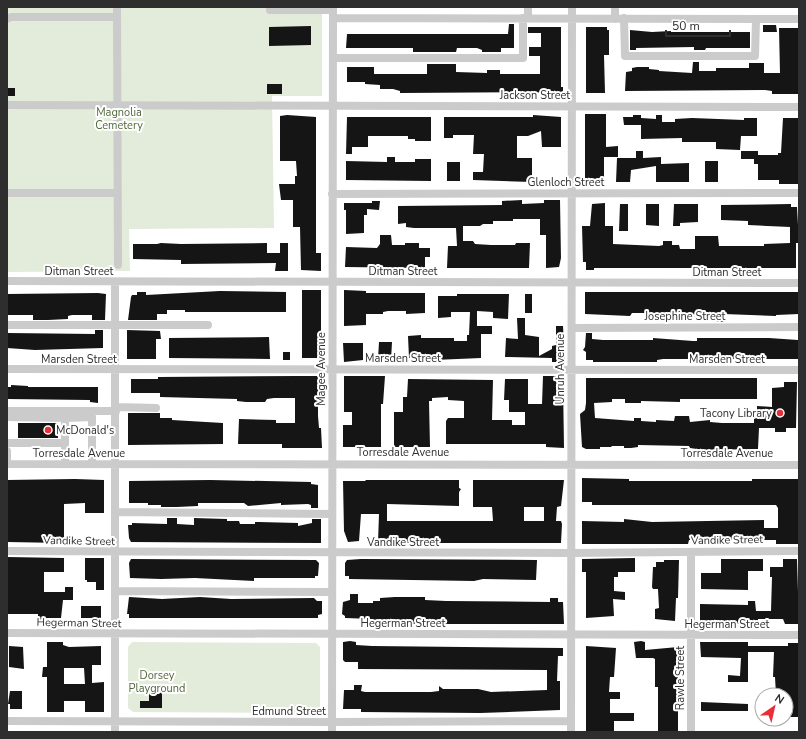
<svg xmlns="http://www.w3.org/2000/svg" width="806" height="739" font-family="'Nunito Sans',sans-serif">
  <rect width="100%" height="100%" fill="#fff"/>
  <path fill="#e3ebdb" d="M 7,7 L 322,7 L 322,96 L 272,96 L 274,228 L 129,229 L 130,271 L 7,272 Z
    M 132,642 L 316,643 L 320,647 L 320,709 L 315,713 L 133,712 L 128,708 L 128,647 Z"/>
  <path fill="#151515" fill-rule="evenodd" d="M 509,24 L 514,24 L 514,48 L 501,48 L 501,52 L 482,52 L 482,50 L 477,48 L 457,48 L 456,52 L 413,52 L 413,48 L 346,48 L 347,34 L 508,34 Z
    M 763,25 L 776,25 L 777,32 L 763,32 Z
    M 311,26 L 311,45 L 269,46 L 269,27 Z
    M 528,27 L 561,27 L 561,87 L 563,87 L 563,95 L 534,92 L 400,93 L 400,91 L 393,89 L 380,89 L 380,85 L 365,84 L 365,82 L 347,82 L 347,67 L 374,67 L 374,74 L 427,74 L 427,64 L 456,64 L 456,72 L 487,73 L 487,70 L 500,70 L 500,74 L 540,74 L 540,56 L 529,56 L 529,47 L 541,47 L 541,33 L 528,33 Z
    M 586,27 L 607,27 L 607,30 L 609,30 L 609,55 L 604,55 L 605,93 L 586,93 Z
    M 779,28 L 799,28 L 799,94 L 772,94 L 772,91 L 765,90 L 625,91 L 626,72 L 632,71 L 632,68 L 637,67 L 649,67 L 649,69 L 659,70 L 659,71 L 692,73 L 693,62 L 699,62 L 699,71 L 716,71 L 716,68 L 749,68 L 749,63 L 764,63 L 764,73 L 780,73 Z
    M 630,30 L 652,32 L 671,31 L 671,32 L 750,32 L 750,48 L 706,48 L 705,50 L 694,50 L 694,47 L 636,48 L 636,50 L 630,50 Z
    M 267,84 L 282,84 L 282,94 L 267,94 Z
    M 7,88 L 15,88 L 15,96 L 7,96 Z
    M 585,114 L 606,114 L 606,147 L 618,146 L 618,157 L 604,157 L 604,186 L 585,186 Z
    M 287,115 L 316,117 L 316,253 L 321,253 L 321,271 L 301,270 L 300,227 L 293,227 L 293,200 L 281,200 L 279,184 L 295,184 L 295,176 L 297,176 L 296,161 L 280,161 L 280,116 Z
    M 533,115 L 561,117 L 561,147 L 542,147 L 541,131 L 528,136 L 517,136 L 517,158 L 532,158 L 532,182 L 473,180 L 473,172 L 483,172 L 484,154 L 473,154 L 474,135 L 453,135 L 453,138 L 444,138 L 444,117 L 533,117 Z
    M 633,115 L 641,115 L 641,118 L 656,119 L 656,115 L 662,115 L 662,122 L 675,122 L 675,119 L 692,118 L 744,120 L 744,118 L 757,118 L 757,136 L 741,136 L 740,150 L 716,149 L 716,142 L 682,142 L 682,138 L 641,139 L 641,125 L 624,125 L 623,117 L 633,117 Z
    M 347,117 L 431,117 L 431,141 L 415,141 L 415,139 L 408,139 L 408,136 L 368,136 L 368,147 L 352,147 L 352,154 L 346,154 Z
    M 783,118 L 799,118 L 799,184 L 779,184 L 779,180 L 758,180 L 758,164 L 754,164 L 754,159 L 741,159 L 741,151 L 758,151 L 758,155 L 778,155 L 778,153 L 781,153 Z
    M 636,151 L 643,151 L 643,158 L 661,157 L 661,164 L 689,163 L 689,182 L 656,182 L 656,166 L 631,170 L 630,182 L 616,182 L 617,158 L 636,158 Z
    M 387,157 L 395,157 L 395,162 L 415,162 L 415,159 L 431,159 L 431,181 L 346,180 L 346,161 L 387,162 Z
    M 705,161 L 718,161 L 718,182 L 705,182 Z
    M 447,162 L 460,162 L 460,181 L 447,181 Z
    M 522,200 L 522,204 L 544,203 L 544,200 L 560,200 L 561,258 L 559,267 L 546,268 L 546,235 L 540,235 L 540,219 L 513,219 L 513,221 L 493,221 L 493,224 L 483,224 L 480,226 L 463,226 L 463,241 L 473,241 L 475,244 L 491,245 L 515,245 L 516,243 L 530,243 L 529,268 L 447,268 L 448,246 L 457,246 L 456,228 L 414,228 L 406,227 L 406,223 L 398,224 L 398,206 L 502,205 L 502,201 Z
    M 372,201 L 380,201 L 379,210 L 367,209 L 367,215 L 364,215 L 364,233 L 346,234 L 346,210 L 344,210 L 344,203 L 372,203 Z
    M 605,203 L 605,226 L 613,226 L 613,244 L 659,246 L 663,245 L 663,241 L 672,241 L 672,245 L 679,245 L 680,249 L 695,249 L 695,236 L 718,236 L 719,246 L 764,246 L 764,244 L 790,243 L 790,227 L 748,225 L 748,221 L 721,220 L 721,205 L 791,204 L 791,207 L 797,207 L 799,243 L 796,243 L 796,268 L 594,268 L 594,270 L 586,270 L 586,262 L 583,262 L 582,226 L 590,226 L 592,204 Z
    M 620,204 L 628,204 L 628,231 L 619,231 Z
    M 646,204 L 659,204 L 659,226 L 646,225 Z
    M 674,204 L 698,204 L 698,222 L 680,223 L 680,226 L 673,226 Z
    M 380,235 L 391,235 L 392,245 L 405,245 L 405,243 L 419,243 L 419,248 L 430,248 L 430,257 L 425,257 L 425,268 L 345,267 L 346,247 L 377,248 L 380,244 Z
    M 161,243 L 181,244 L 267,243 L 267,253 L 280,253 L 280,243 L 288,243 L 288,271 L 275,271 L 276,263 L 181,264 L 181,260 L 133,259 L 133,244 L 157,244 Z
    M 302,290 L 321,290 L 321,332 L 319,332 L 318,358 L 302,358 Z
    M 344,290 L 366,291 L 366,293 L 425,293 L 425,313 L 406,314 L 406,311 L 388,311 L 383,312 L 383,314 L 366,314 L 366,325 L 344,326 Z
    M 220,291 L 286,292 L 286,312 L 185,312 L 185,310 L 167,310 L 167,314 L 157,314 L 157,320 L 128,320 L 131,297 L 132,295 L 137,295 L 137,292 L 146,292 L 146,295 Z
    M 585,292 L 799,292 L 799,314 L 776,315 L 776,316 L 724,314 L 724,322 L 717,322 L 717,317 L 709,317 L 709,315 L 652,313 L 632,313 L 630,316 L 585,314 Z
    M 98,293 L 106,294 L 105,320 L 92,320 L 92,315 L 72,315 L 68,316 L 68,319 L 48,320 L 33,320 L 33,315 L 7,315 L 7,294 Z
    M 457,294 L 509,294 L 508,319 L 493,318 L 493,312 L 477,311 L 477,326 L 492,326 L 492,334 L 481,334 L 481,358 L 434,360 L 428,360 L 428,357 L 409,358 L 408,336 L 421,335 L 421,338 L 454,338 L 454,341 L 467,341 L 467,335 L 469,335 L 470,312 L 451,312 L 451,317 L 438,318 L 438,296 L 457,296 Z
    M 525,294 L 532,294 L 532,313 L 525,313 Z
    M 517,318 L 525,318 L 525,335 L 539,337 L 539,356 L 552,349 L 552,346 L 556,345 L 556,326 L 563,326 L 565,362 L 552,362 L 552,358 L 505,357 L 506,338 L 518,339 Z
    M 95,330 L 103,330 L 103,348 L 35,350 L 7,348 L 7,333 L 95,334 Z
    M 127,330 L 160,331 L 161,339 L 156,339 L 156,359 L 127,359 Z
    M 586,333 L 592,333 L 592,339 L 603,340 L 653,340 L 653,338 L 693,341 L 697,341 L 697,338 L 769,338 L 798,340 L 799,359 L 663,359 L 657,360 L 657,362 L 593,362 L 593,360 L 586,360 L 586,352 L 583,350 L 585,347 Z
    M 269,337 L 270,359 L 169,358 L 169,338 Z
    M 379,342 L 392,342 L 391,360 L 378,359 Z
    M 343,343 L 363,343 L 363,360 L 344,362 Z
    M 283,352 L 290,352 L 290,360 L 283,360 Z
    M 297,376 L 318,376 L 318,416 L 319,428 L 321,428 L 322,448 L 282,448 L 282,444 L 238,444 L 239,419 L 276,420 L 276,423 L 295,423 L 295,398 L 274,398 L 267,399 L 265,402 L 246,402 L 237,401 L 237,399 L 160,397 L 160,393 L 131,393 L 131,379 L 158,379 L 158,377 Z
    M 344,376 L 385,376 L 383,404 L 381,404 L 381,447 L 343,447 L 343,425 L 352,425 L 352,412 L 344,412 Z
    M 543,376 L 565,376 L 565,383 L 563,383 L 564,448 L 546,447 L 546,444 L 446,444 L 446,421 L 448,418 L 464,418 L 464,401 L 448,400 L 448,397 L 432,398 L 432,401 L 429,401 L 430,447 L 394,447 L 394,412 L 403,412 L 403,397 L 407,397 L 408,379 L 493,380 L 492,420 L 512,420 L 512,425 L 525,425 L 525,412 L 509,412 L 509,400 L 504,400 L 505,379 L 528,379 L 528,404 L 542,404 Z
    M 586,378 L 757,378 L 757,399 L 680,399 L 680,402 L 641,401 L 641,403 L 625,403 L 625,399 L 612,399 L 612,402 L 594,403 L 595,418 L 634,421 L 634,418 L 641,418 L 641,421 L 656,422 L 656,420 L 674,421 L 675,416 L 689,416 L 690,422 L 710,420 L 710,422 L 722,423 L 754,423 L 754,411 L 757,411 L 757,406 L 772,407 L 772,388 L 784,387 L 784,382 L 797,382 L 796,428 L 786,428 L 786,432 L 775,432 L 775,428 L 759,428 L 758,449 L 704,450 L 690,448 L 689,446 L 638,445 L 638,447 L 631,448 L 624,448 L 624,446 L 612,446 L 611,447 L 600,447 L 600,449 L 586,449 L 582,447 L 580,414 L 585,410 L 586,403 Z
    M 11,385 L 28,386 L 28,387 L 98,387 L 98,403 L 90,402 L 90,400 L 7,399 L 7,387 L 11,387 Z
    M 128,413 L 160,413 L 160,418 L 172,418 L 172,420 L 223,423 L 223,444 L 128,445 Z
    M 18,423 L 57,423 L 58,438 L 18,438 Z
    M 582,478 L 629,479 L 629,481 L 752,481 L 752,479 L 799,479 L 799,544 L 776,544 L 776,540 L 689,540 L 688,544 L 582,544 L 582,521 L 624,522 L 624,519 L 652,522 L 764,520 L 764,528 L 778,528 L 778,508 L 776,505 L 592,505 L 592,502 L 582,502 Z
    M 75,479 L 104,480 L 104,513 L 85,513 L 85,503 L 64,504 L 64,543 L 7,542 L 7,480 Z
    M 210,480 L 311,482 L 311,484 L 318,485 L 318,508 L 311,508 L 311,505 L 308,504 L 281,505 L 281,503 L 248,506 L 244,503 L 198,503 L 198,506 L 177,507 L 161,507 L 161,505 L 148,505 L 148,503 L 129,503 L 129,481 Z
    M 366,480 L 459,480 L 459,488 L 461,489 L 459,492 L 459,506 L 387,504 L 387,521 L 493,521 L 492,507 L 473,507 L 473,480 L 564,480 L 561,506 L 557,507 L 556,521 L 561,521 L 562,524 L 561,543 L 378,543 L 379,514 L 361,514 L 359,541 L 348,542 L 344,531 L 343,481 L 365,481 ZM 524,507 L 544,507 L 544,521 L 524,521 Z
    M 167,518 L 177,518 L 177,524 L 194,525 L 194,518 L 227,519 L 227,521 L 239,521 L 240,524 L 255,524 L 255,522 L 259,522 L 298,523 L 298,526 L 312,523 L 312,519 L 321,519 L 321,543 L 131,542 L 129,538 L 128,525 L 132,525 L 132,523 L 167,524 Z
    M 7,557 L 64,558 L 64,572 L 44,572 L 44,592 L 65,592 L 65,587 L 73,587 L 73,600 L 63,600 L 61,618 L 46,618 L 44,623 L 38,623 L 38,614 L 8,614 Z
    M 85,558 L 104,558 L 104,590 L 96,590 L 96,582 L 87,582 L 87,580 L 85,580 Z
    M 635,558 L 635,572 L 618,572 L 618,577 L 614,577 L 614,591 L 625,592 L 625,600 L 613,599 L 614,616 L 586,618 L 586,572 L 582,572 L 582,559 Z
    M 131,559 L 316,560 L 319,563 L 318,576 L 315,576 L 315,578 L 254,578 L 254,581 L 195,578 L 161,579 L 130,578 L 129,563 Z
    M 361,559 L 537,560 L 536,580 L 483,579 L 474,581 L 349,579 L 349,576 L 345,576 L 345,563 L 347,560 Z
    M 721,559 L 763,559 L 763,571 L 748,571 L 748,590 L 701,589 L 701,573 L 721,573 Z
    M 783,559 L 797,559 L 799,624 L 785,624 L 783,619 L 758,619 L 758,624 L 700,623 L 700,604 L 748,605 L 748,601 L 755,601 L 756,611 L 771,611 L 772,577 L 770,577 L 770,567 L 783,567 Z
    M 664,560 L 679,560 L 678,598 L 676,598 L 675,621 L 655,619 L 655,609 L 659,608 L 658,589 L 653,589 L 652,587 L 653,567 L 656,567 L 656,562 L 664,562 Z
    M 350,594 L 358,594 L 358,603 L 373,603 L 373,601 L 380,601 L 380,598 L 395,597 L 425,597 L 425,600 L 446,601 L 550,602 L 550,598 L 558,598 L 558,602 L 563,602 L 564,624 L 373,624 L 373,619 L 345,618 L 345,616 L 342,614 L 343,602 L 350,600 Z
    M 129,597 L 162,599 L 200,597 L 231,599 L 314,598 L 317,601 L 322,601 L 322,614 L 318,615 L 318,618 L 129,618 L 129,614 L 127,614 Z
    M 81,606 L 101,606 L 101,618 L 81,618 Z
    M 350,641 L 356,642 L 356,645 L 372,646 L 563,648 L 563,656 L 558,656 L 557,681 L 560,681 L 560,710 L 480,713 L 361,712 L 361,709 L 343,709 L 344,690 L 354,690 L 354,685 L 362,685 L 361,691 L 365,692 L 431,692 L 439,691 L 439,686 L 443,689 L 478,689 L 491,692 L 547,690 L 547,670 L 358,669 L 358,662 L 345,662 L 343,660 L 343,642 Z
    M 641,641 L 645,642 L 645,650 L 678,647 L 678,732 L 658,732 L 658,687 L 655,687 L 655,659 L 653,658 L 636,658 L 634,642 Z
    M 47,642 L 63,642 L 63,645 L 69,647 L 101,646 L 101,665 L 92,665 L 92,683 L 104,682 L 104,712 L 85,712 L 85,701 L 64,701 L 64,712 L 47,712 L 47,677 L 42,677 L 43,667 L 47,667 ZM 64,668 L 84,668 L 85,684 L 64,684 Z
    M 700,642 L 748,642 L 748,646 L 788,646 L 788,643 L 798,643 L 798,717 L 786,717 L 786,695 L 776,695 L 775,677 L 773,677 L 774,652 L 748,652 L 748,682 L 728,682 L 728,675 L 740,676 L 741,658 L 701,657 Z
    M 9,646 L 23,647 L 24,669 L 9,667 Z
    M 586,646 L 616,648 L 614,677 L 610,677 L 609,692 L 620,692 L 620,699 L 610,699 L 610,713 L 634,713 L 634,721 L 614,721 L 614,731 L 586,732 Z
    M 149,690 L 162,690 L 162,708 L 140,708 L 140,701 L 149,701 Z
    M 10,691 L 22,691 L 22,709 L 10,709 L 10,704 L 8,704 Z
    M 701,702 L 748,704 L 748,711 L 701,711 Z"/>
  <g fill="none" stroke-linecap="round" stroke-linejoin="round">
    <path stroke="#cbcbcb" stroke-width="8" d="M 117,7 L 118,265
      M 270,7 L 270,10 L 333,10
      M 615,7 L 615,19
      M 333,18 L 799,19
      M 528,18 L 528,7
      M 624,18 L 625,56 L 755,56 L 756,19
      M 7,19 L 11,17 L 117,17
      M 333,58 L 523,58 L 523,18
      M 7,105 L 799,107
      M 7,193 L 117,193
      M 332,194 L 799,193
      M 7,281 L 799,283
      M 7,325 L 208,325
      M 572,328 L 799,327
      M 7,369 L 799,370
      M 116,407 L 156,408
      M 7,411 L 116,411
      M 7,417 L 65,418
      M 7,443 L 65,443
      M 7,451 L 7,464
      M 7,464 L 799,465
      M 65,464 L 65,418 L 92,417 L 92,464
      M 115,512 L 332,514
      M 7,551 L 571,553 L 799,551
      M 115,591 L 332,592
      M 7,633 L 799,635
      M 7,721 L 332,722 L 571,721
      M 115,732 L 115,282
      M 332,732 L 333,7
      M 571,732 L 572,7
      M 691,732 L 691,552"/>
  </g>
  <g fill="#e62f38" stroke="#fff" stroke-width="1.5">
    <circle cx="780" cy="413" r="4"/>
    <circle cx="48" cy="430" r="4"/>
  </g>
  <g text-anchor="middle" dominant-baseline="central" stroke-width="4" stroke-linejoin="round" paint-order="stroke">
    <g font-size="11" fill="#2e2e2e" stroke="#fff">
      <text x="535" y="95">Jackson Street</text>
      <text x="566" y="182">Glenloch Street</text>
      <text x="79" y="271">Ditman Street</text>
      <text x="403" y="271">Ditman Street</text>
      <text x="727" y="272">Ditman Street</text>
      <text x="685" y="316">Josephine Street</text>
      <text x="403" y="358">Marsden Street</text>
      <text x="79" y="359">Marsden Street</text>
      <text x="727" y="359">Marsden Street</text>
      <text transform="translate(321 369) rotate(-90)">Magee Avenue</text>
      <text transform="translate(560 369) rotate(-90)">Unruh Avenue</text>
      <text x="403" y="452">Torresdale Avenue</text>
      <text x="79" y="453">Torresdale Avenue</text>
      <text x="727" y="453">Torresdale Avenue</text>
      <text transform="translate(727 540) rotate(-1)">Vandike Street</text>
      <text transform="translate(79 541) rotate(1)">Vandike Street</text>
      <text x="403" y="542">Vandike Street</text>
      <text transform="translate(79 623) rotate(1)">Hegerman Street</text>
      <text x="403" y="623">Hegerman Street</text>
      <text x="727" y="624">Hegerman Street</text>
      <text transform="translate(680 678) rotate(-90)">Rawle Street</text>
      <text x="289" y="711">Edmund Street</text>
    </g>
    <g font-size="11" fill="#50693b" stroke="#fff">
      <text x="119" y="112">Magnolia<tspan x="119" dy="13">Cemetery</tspan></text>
      <text x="157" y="675">Dorsey<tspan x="157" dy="13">Playground</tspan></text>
    </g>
    <g font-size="11" fill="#2e2e2e" stroke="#fff" text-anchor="end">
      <text x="772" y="413">Tacony Library</text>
      <text x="56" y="430" text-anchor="start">McDonald's</text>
    </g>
  </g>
  <rect width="806" height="739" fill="none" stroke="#2e2e2e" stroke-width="16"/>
  <g transform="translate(774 707) rotate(34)"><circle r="19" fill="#ffffff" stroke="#ababab"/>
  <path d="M0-3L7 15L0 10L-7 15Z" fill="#e62f38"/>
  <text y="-6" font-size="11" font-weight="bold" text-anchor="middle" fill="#2e2e2e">N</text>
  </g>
  <path d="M666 30v6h64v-6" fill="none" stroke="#2e2e2e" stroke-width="2"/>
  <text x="672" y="30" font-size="12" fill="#2e2e2e" stroke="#ffffff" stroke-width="3" paint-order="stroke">50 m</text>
</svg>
